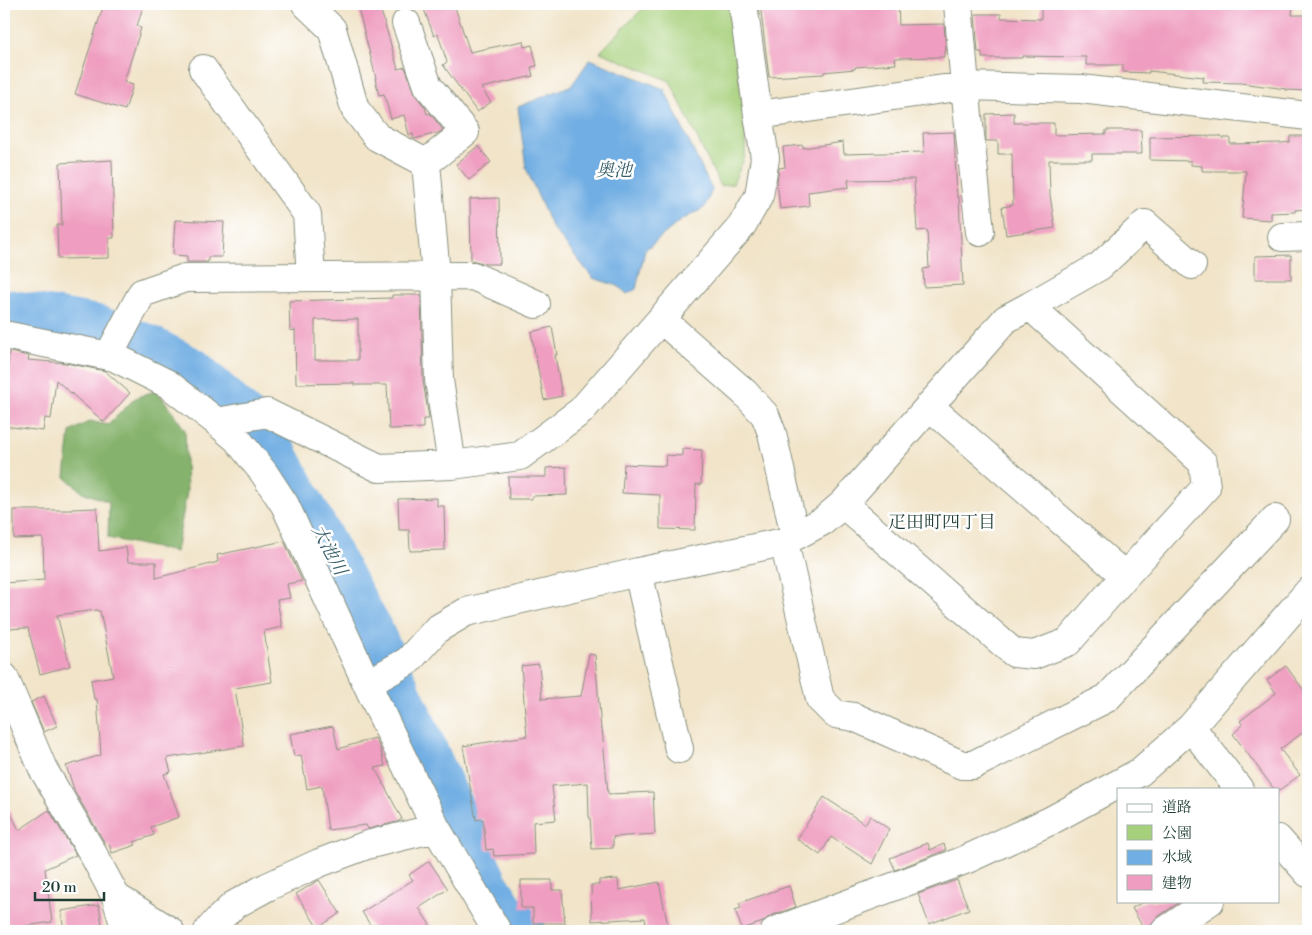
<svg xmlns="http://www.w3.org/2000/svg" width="1312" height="935" font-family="'Libre Bodoni','Noto Serif JP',serif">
  <rect width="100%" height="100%" fill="#fff"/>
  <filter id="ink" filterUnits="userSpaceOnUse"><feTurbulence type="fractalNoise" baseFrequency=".02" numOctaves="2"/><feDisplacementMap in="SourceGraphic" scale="10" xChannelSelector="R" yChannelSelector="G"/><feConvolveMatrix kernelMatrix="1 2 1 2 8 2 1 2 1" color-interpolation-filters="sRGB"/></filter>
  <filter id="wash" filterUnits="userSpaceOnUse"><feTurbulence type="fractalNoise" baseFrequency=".0096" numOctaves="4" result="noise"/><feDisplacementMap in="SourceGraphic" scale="20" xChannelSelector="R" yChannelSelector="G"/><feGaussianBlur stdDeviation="1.12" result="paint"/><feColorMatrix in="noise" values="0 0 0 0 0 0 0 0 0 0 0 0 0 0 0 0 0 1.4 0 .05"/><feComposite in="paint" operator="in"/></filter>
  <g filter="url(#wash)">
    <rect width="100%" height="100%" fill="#f1e4c9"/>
    <path fill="#a7d07c" stroke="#638658" d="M 647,4 L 728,4 L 746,126 L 745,156 L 733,184 L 720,186 L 670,81 L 600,52 Z"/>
    <path fill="#85b26c" stroke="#527850" d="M 157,390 L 185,430 L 187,492 L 176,552 L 108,538 L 109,502 L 82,492 L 65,477 L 70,432 L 90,421 L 108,425 L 135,398 Z"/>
    <path fill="#71aee3" stroke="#48768c" d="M 590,59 L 664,89 L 712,190 L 704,208 L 680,221 L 645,250 L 636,289 L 627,294 L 618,286 L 593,278 L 551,226 L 526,168 L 518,107 L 572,85 Z"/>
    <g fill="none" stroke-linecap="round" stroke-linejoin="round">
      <path stroke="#71aee3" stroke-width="41" d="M 4,309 L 95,325 L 144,343 L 193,368 L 268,437 L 374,633 L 488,884 L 506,912 L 526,931"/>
    </g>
    <g id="blocks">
      <path fill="#ef9dc0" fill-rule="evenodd" d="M 104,4 L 144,4 L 137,26 L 141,28 L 124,82 L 133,85 L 125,110 L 75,94 Z
        M 357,4 L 379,4 L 398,69 L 405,67 L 416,96 L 425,107 L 427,114 L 430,113 L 443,130 L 438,133 L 414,139 L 413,134 L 409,135 L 404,115 L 391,119 L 384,94 L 379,95 L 375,78 L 376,78 Z
        M 422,4 L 454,4 L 470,52 L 523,41 L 524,47 L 532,45 L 537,66 L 531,67 L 533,76 L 481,88 L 491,102 L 477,112 L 443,65 L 447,62 L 438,34 L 434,36 Z
        M 760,4 L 898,4 L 899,25 L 944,24 L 946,51 L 944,51 L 944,57 L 895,58 L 896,64 L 855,67 L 855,69 L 824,72 L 824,74 L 769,77 Z
        M 1041,4 L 1238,4 L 1293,5 L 1292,15 L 1308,15 L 1308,91 L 1286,90 L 1286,89 L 1241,83 L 1203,82 L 1204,77 L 1149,71 L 1149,73 L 1123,72 L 1123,65 L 1086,65 L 1086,57 L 1022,56 L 1022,58 L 982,58 L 982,52 L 978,52 L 975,14 L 1001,14 L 1001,18 L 1041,19 Z
        M 1014,113 L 1014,123 L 1054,123 L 1054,135 L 1106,134 L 1106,130 L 1141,130 L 1142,154 L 1092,154 L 1092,160 L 1049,160 L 1050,195 L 1055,228 L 1006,235 L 1002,207 L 1013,205 L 1012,154 L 998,154 L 998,141 L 986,141 L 986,114 Z
        M 954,132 L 957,197 L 959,197 L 963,285 L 924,287 L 923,269 L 929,268 L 927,230 L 917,231 L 914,179 L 848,180 L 849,187 L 808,192 L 809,206 L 780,209 L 777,181 L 779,168 L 785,167 L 783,147 L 803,145 L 803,148 L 843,142 L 844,154 L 924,152 L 923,133 Z
        M 1221,136 L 1222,138 L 1230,138 L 1230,144 L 1281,143 L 1290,142 L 1290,136 L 1308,136 L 1308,172 L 1307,172 L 1308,209 L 1295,210 L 1295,212 L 1271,213 L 1271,220 L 1242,218 L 1246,171 L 1202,171 L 1202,166 L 1191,165 L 1191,161 L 1150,160 L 1150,137 Z
        M 478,146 L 491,162 L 469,180 L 456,164 Z
        M 112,160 L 114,238 L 109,238 L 109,258 L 58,259 L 57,225 L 62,225 L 60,163 Z
        M 499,198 L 500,264 L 486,264 L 479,262 L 471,260 L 470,199 Z
        M 175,220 L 224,222 L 222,257 L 208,257 L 208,262 L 187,262 L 187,256 L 173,255 Z
        M 1291,255 L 1291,279 L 1255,279 L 1255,256 Z
        M 392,295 L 421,295 L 423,381 L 429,419 L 423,419 L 423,428 L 389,429 L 387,385 L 354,385 L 354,383 L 296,384 L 295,330 L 290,331 L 289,301 L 392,298 ZM 358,319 L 358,360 L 315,360 L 315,320 Z
        M 552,327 L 557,355 L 555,355 L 562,396 L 544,400 L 531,332 Z
        M 9,352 L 29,356 L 28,360 L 66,363 L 105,371 L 130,393 L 104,422 L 56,380 L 51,419 L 45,418 L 43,431 L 4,426 Z
        M 682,449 L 702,450 L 701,485 L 696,484 L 695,530 L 660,529 L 660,495 L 622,493 L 624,464 L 665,466 L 666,455 L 682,456 Z
        M 566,467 L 567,495 L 532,496 L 532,499 L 509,499 L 508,477 L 546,477 L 546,468 Z
        M 437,498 L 437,506 L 444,506 L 445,550 L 410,551 L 409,530 L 399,530 L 398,499 Z
        M 97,508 L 99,551 L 126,547 L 128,562 L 156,562 L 156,578 L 218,562 L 217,555 L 284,541 L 302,581 L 287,584 L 290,598 L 277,600 L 282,627 L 264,631 L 272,682 L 235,688 L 244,746 L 167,758 L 171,772 L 164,774 L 179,817 L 151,827 L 154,835 L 134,842 L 136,845 L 112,853 L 109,844 L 106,845 L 75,792 L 66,766 L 101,755 L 97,699 L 94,699 L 91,680 L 113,676 L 100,611 L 97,611 L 97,610 L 57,615 L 70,666 L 40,674 L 28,628 L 4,629 L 4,583 L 44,580 L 43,538 L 14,539 L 14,510 L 72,510 L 72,509 Z
        M 589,654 L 595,655 L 601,729 L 602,728 L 608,793 L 609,794 L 653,792 L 655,834 L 613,837 L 613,848 L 592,849 L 590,817 L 589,817 L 588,783 L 552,786 L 556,820 L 533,822 L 534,854 L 494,856 L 493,849 L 486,850 L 483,819 L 476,820 L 463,746 L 527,736 L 521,666 L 539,664 L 542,699 L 581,696 Z
        M 1286,666 L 1308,696 L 1308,729 L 1280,749 L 1300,775 L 1278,791 L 1278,789 L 1274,789 L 1233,734 L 1243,725 L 1240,721 L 1276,693 L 1267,680 Z
        M 44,696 L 57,726 L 44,732 L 31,702 Z
        M 333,726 L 338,749 L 375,738 L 380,748 L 385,766 L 375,768 L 402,819 L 397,822 L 368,829 L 366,825 L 328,830 L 322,786 L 307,789 L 301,755 L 294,756 L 290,734 Z
        M 824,797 L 865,824 L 870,816 L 889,829 L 872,864 L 831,837 L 820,855 L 797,839 Z
        M 4,800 L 19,830 L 49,810 L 76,855 L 45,869 L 52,922 L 6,929 L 4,917 Z
        M 928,843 L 930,850 L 944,844 L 946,850 L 895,870 L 890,858 Z
        M 429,861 L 448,889 L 419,908 L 434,931 L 374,931 L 362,912 L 413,880 L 409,875 Z
        M 618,879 L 619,890 L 659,882 L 669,931 L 647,931 L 645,918 L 592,921 L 591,885 L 599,885 L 599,880 Z
        M 319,880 L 340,913 L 318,928 L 296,894 Z
        M 521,880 L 552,880 L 552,890 L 562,890 L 565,923 L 533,923 L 533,908 L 521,908 Z
        M 957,880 L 969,909 L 929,924 L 918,894 Z
        M 789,886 L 796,907 L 770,916 L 763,922 L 742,929 L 735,910 L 741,908 L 739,903 Z
        M 1145,901 L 1181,901 L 1156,918 L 1151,924 L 1150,928 L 1145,931 L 1132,908 Z
        M 99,905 L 103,931 L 64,931 L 61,911 Z"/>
    </g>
  </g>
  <g filter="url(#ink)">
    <use href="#blocks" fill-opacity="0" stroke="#88907e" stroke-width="1"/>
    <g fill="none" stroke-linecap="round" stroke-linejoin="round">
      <g stroke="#88907e" stroke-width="30">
        <path id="minor" d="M 306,4 L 332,29 L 355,109 L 377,137 L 426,163 L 436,275 L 439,380 L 452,465
          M 958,4 L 965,86 L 980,232
          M 406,23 L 428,86 L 465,132 L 426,163
          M 203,69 L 307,214 L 311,277
          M 758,115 L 965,86 L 1081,89 L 1308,116
          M 1282,237 L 1308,236
          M 1030,306 L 1100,266 L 1145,224 L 1192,265
          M 661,319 L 745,393 L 765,415 L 772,433 L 795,536
          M 4,335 L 114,357 L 168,384 L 217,422 L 237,439 L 264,473 L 285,505 L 367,684 L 436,828 L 497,931
          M 109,355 L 142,293 L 185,278 L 473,276 L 536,304
          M 929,406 L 1125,576
          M 217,422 L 267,413 L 379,468 L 452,465 L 520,456 L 581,411 L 741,227 L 759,196 L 765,158 L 758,115 L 743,4
          M 784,542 L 820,699 L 835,714 L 854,717 L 962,765 L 973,765 L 1107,698 L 1275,519
          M 638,572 L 679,749
          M 4,677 L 43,769 L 92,852 L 116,897 L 126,931
          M 367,684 L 408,661 L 437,629 L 466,612 L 638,572 L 784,542 L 823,521 L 843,504 L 1006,319 L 1030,306 L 1203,463 L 1206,487 L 1125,576 L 1068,642 L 1034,655 L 1014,653 L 843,504
          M 1191,727 L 1239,789
          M 1278,839 L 1308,873
          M 116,897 L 170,931
          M 208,931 L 218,920 L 234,905 L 267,887 L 319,863 L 367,845 L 436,828
          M 775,931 L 965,860 L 1050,821 L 1140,772 L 1191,727 L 1308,592
          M 1165,931 L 1210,901"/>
      </g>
      <use href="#minor" stroke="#fff" stroke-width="28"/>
    </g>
  </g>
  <g text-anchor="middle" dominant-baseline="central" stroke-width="5" stroke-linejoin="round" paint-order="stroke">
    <g font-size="18" font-style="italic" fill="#385f69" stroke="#fff">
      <text x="614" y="170">奥池</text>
      <text transform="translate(329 550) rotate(62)">大池川</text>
    </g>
    <g font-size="18" fill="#1f3d34" stroke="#fff">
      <text x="942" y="522">疋田町四丁目</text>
    </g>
  </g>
  <rect width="1312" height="935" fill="none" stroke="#fff" stroke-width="20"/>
  <rect x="1117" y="788" width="162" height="115" fill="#ffffff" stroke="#a5b1ae"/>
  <rect x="1127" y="804" width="25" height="8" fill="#ffffff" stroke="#a5b1ae"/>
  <text x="1162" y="812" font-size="15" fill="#1f3d34">道路</text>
  <rect x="1127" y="825" width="25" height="15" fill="#a7d07c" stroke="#a5b1ae"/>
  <text x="1162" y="838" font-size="15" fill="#1f3d34">公園</text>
  <rect x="1127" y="850" width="25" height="15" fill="#71aee3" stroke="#a5b1ae"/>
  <text x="1162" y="862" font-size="15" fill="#1f3d34">水域</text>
  <rect x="1127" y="875" width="25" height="15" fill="#ef9dc0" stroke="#a5b1ae"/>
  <text x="1162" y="888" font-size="15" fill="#1f3d34">建物</text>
  <path d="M35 892v8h69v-8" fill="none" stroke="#1f3d34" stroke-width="2.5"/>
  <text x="42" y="892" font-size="15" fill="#1f3d34" stroke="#ffffff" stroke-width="4" paint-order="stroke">20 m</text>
</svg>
